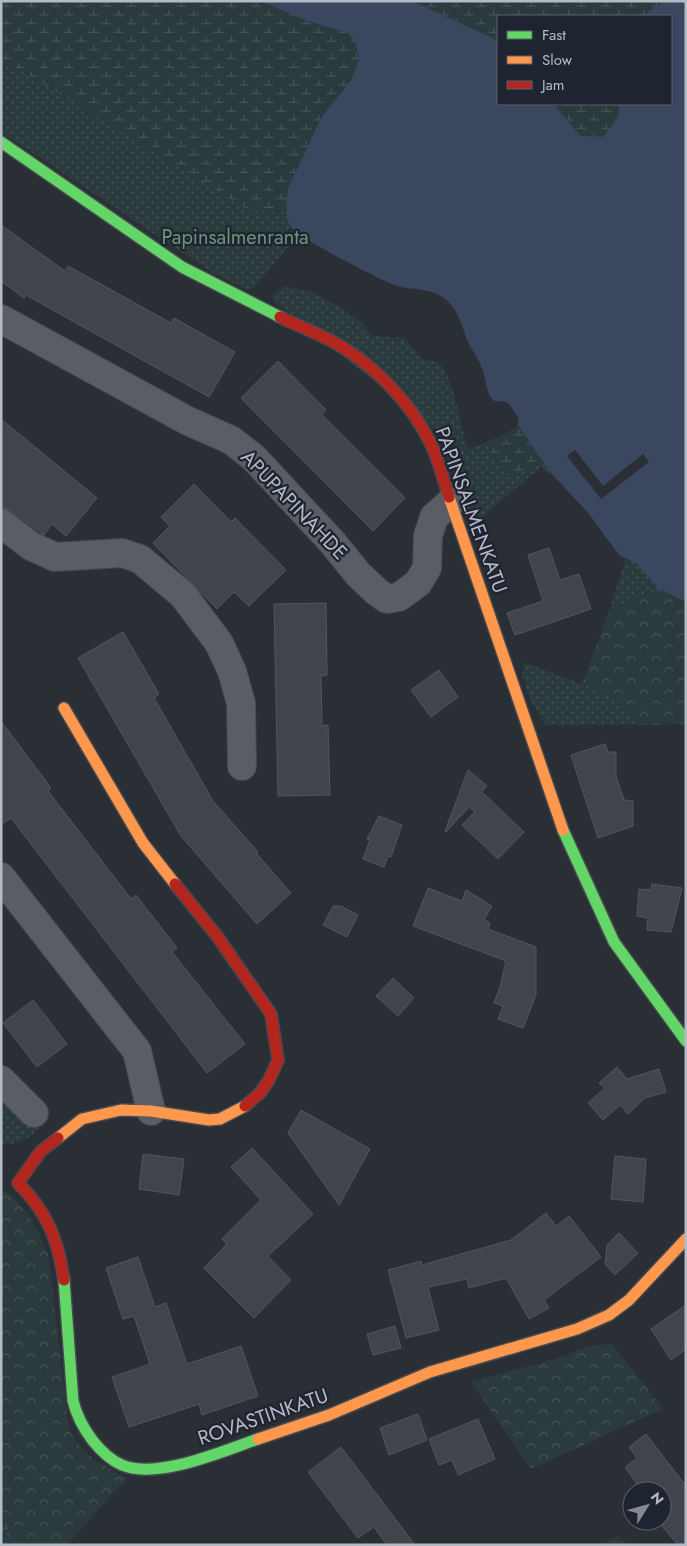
<svg xmlns="http://www.w3.org/2000/svg" width="687" height="1546" font-family="Jost,sans-serif">
  <defs>
    <pattern id="grass-dots" width="8" height="8" patternUnits="userSpaceOnUse" patternTransform="scale(1.25)"><rect width="8" height="8" fill="#2a3a3d"/><path d="M2 2h.1M6 6h.1" fill="none" stroke="#465458" stroke-width="1.8" stroke-linecap="round"/></pattern>
    <pattern id="forest-crowns" width="20" height="18" patternUnits="userSpaceOnUse" patternTransform="scale(1.25)"><rect width="20" height="18" fill="#2a3a3d"/><path d="M2 6a3 3 0 1 1 6 0M12 15a3 3 0 1 1 6 0" fill="none" stroke="#465458"/></pattern>
    <pattern id="wetland-marsh" width="20" height="14" patternUnits="userSpaceOnUse" patternTransform="scale(1.25)"><rect width="20" height="14" fill="#2a3a3d"/><path d="M1 5h8M5 5V1M11 12h8M15 12V8" fill="none" stroke="#465458"/></pattern>
  </defs>
  <rect width="100%" height="100%" fill="#2a2e35"/>
  <path fill="url(#grass-dots)" d="M 1,52 L 275,212 L 287,211 L 288,219 L 291,227 L 285,235 L 293,241 L 254,288 L 248,290 L 213,273 L 1,132 Z
    M 284,287 L 308,290 L 343,309 L 363,323 L 368,332 L 375,336 L 404,338 L 424,360 C 429,360 435,360 439,363 C 453,375 462,431 468,450 L 486,442 L 509,479 L 537,464 L 542,466 L 477,522 L 469,515 L 439,433 L 273,301 C 272,293 278,290 284,287 Z
    M 625,559 L 637,564 L 658,588 L 686,602 L 686,724 L 545,725 L 531,701 L 522,675 L 524,662 L 582,684 L 610,609 Z
    M 1,1092 L 39,1129 C 28,1139 17,1146 1,1144 Z"/>
  <path fill="url(#forest-crowns)" d="M 658,588 L 686,602 L 686,724 L 638,725 L 622,703 L 582,684 L 610,609 Z
    M 1,1188 C 26,1205 39,1230 49,1258 L 69,1430 C 85,1457 101,1464 127,1478 L 67,1545 L 1,1545 Z
    M 612,1344 L 663,1409 L 531,1469 L 471,1382 L 555,1359 L 590,1346 Z
    M 619,1535 L 628,1545 L 601,1545 Z"/>
  <path fill="url(#wetland-marsh)" d="M 1,1 L 287,1 L 375,27 L 300,234 L 291,227 L 287,211 L 253,213 L 1,58 Z
    M 412,1 L 686,1 L 686,217 L 581,136 L 553,104 L 671,104 L 671,16 L 498,16 L 498,42 L 495,39 Z
    M 518,425 L 530,425 L 557,480 L 551,473 L 549,475 L 542,466 L 537,464 L 509,479 L 486,442 C 494,438 513,431 518,425 Z
    M 1,1501 L 8,1525 L 6,1545 L 1,1545 Z"/>
  <path fill="#3a475e" d="M 260,1 L 412,1 L 495,39 L 498,42 L 498,104 L 553,104 L 581,136 L 603,137 L 618,118 L 619,104 L 671,104 L 671,16 L 641,16 L 665,1 L 686,1 L 686,602 L 658,588 L 637,564 L 619,555 L 589,514 L 551,473 L 540,458 L 518,425 L 518,417 L 509,404 L 504,401 C 500,402 496,402 493,400 C 486,393 486,380 483,371 C 480,362 474,353 469,344 C 461,326 459,308 441,296 C 429,288 411,290 397,286 C 382,281 300,239 291,227 C 284,218 286,197 289,186 L 321,118 L 352,79 L 359,60 L 356,44 L 348,33 L 308,21 Z"/>
  <path fill="#2a2e35" d="M 575,450 L 603,486 L 643,454 L 649,462 L 601,499 L 567,456 Z"/>
  <path fill="#41444a" stroke="#52565d" d="M 1,225 L 65,271 L 68,266 L 171,323 L 174,318 L 235,352 L 209,397 L 26,295 L 24,298 L 1,281 Z
    M 278,361 L 326,410 L 322,415 L 405,498 L 373,531 L 241,398 Z
    M 1,419 L 97,498 L 66,536 L 52,524 L 44,535 L 11,511 L 1,506 Z
    M 194,484 L 231,522 L 235,518 L 286,570 L 249,606 L 234,592 L 217,609 L 153,543 L 170,526 L 161,517 Z
    M 549,548 L 560,580 L 579,574 L 591,609 L 515,635 L 507,613 L 543,601 L 528,555 Z
    M 326,603 L 327,675 L 321,676 L 322,726 L 328,725 L 330,795 L 278,796 L 274,604 Z
    M 123,632 L 159,694 L 154,698 L 213,801 L 258,852 L 256,853 L 291,893 L 257,924 L 181,836 L 78,658 Z
    M 439,670 L 458,697 L 431,717 L 411,690 Z
    M 1,721 L 51,788 L 48,791 L 131,899 L 136,895 L 177,948 L 172,952 L 245,1044 L 207,1073 L 11,818 L 1,825 Z
    M 605,744 L 608,752 L 616,752 L 616,776 L 624,800 L 633,801 L 633,826 L 598,838 L 571,755 Z
    M 468,770 L 487,786 L 482,792 L 524,832 L 498,859 L 462,825 L 475,812 L 469,807 L 446,832 L 445,831 Z
    M 379,816 L 402,825 L 391,857 L 388,856 L 384,867 L 363,859 L 370,840 L 367,839 Z
    M 652,884 L 682,888 L 671,932 L 647,930 L 648,918 L 637,916 L 639,889 L 651,890 Z
    M 428,888 L 462,901 L 466,890 L 492,906 L 484,920 L 490,923 L 488,929 L 536,947 L 536,995 L 523,1028 L 498,1019 L 503,1006 L 494,1003 L 500,987 L 506,961 L 413,926 Z
    M 333,906 L 341,906 L 358,915 L 347,937 L 323,925 Z
    M 393,978 L 414,998 L 398,1016 L 376,996 Z
    M 33,1000 L 67,1044 L 37,1067 L 3,1023 Z
    M 617,1067 L 627,1079 L 659,1069 L 666,1092 L 645,1098 L 628,1114 L 620,1105 L 603,1120 L 588,1103 L 605,1088 L 599,1083 Z
    M 301,1110 L 370,1149 L 339,1205 L 288,1133 Z
    M 252,1148 L 313,1214 L 268,1256 L 291,1280 L 254,1318 L 204,1268 L 227,1244 L 222,1239 L 261,1200 L 231,1167 Z
    M 143,1154 L 184,1159 L 179,1195 L 139,1189 Z
    M 615,1156 L 646,1159 L 643,1202 L 611,1199 Z
    M 546,1213 L 556,1226 L 569,1216 L 601,1257 L 544,1300 L 549,1308 L 529,1319 L 506,1278 L 469,1288 L 467,1279 L 428,1287 L 439,1330 L 406,1338 L 388,1270 L 421,1261 L 422,1265 L 511,1240 Z
    M 619,1233 L 638,1253 L 615,1275 L 605,1264 L 607,1245 Z
    M 138,1257 L 155,1307 L 166,1303 L 187,1364 L 241,1346 L 258,1396 L 202,1415 L 199,1404 L 129,1427 L 112,1377 L 150,1364 L 134,1316 L 123,1319 L 106,1268 Z
    M 686,1305 L 686,1349 L 671,1360 L 651,1329 Z
    M 395,1326 L 401,1348 L 373,1355 L 367,1334 Z
    M 418,1414 L 427,1440 L 389,1455 L 380,1428 Z
    M 478,1419 L 495,1459 L 458,1475 L 452,1460 L 439,1465 L 429,1439 Z
    M 646,1434 L 686,1486 L 686,1545 L 678,1545 L 662,1526 L 662,1491 L 642,1491 L 625,1467 L 637,1458 L 629,1447 Z
    M 341,1447 L 415,1545 L 387,1545 L 374,1527 L 358,1538 L 308,1472 Z"/>
  <g fill="none" stroke-linecap="round" stroke-linejoin="round">
    <g stroke="#46494e" stroke-width="30">
      <path id="street" d="M 1,319 L 188,421 L 231,440 L 254,458 L 333,543 L 358,574 L 377,592 L 387,599 L 399,597 L 418,583 L 427,568 L 428,536 L 434,517 L 451,502
        M 1,523 L 31,546 L 55,557 L 122,553 L 140,559 L 183,595 L 219,643 L 232,671 L 241,703 L 242,766
        M 1,877 L 137,1051 L 151,1111
        M 1,1080 L 34,1113"/>
    </g>
    <g stroke="#46494e" stroke-width="14">
      <path id="fast" d="M 1,142 L 182,267 L 280,317
        M 563,830 L 614,942 L 686,1041
        M 64,1280 L 73,1401 C 77,1417 83,1428 93,1441 C 101,1451 110,1460 122,1465 C 157,1480 223,1451 258,1439"/>
    </g>
    <g stroke="#46494e" stroke-width="14">
      <path id="slow" d="M 449,497 L 563,830
        M 64,708 L 143,843 L 175,884
        M 58,1138 L 82,1119 L 121,1110 L 151,1111 L 209,1120 L 220,1119 L 245,1106
        M 258,1439 L 329,1415 L 430,1372 L 577,1329 L 609,1315 L 629,1300 L 686,1239"/>
    </g>
    <g stroke="#46494e" stroke-width="14">
      <path id="jam" d="M 280,317 C 300,327 323,335 342,347 C 378,369 411,404 430,442 C 438,459 443,479 449,497
        M 175,884 L 217,936 L 271,1014 L 278,1060 L 269,1080 L 260,1093 L 245,1106
        M 58,1138 L 41,1151 L 18,1183 C 47,1212 58,1239 64,1280"/>
    </g>
    <use href="#street" stroke="#5a5d64" stroke-width="28"/>
    <use href="#fast" stroke="#63d668" stroke-width="11"/>
    <use href="#slow" stroke="#ff974d" stroke-width="11"/>
    <use href="#jam" stroke="#b3261e" stroke-width="11"/>
  </g>
  <g text-anchor="middle" dominant-baseline="central" stroke-width="4.5" stroke-linejoin="round" paint-order="stroke">
    <g font-size="20" fill="#6d9579" stroke="#1e2430">
      <text x="235" y="237">Papinsalmenranta</text>
    </g>
    <g font-size="20" fill="#b4bac6" stroke="#1e2430">
      <text transform="translate(294 505) rotate(46)">APUPAPINAHDE</text>
      <text transform="translate(471 510) rotate(70)">PAPINSALMENKATU</text>
      <text transform="translate(263 1417) rotate(-19)">ROVASTINKATU</text>
    </g>
  </g>
  <rect width="687" height="1546" fill="none" stroke="#b4bac6" stroke-width="5"/>
  <rect x="497" y="15" width="175" height="90" fill="#1e2430" stroke="#5a606c"/>
  <rect x="507" y="31" width="25" height="8" fill="#63d668" stroke="#5a606c"/>
  <text x="542" y="40" font-size="15" fill="#b4bac6">Fast</text>
  <rect x="507" y="56" width="25" height="8" fill="#ff974d" stroke="#5a606c"/>
  <text x="542" y="65" font-size="15" fill="#b4bac6">Slow</text>
  <rect x="507" y="81" width="25" height="8" fill="#b3261e" stroke="#5a606c"/>
  <text x="542" y="90" font-size="15" fill="#b4bac6">Jam</text>
  <g transform="translate(647 1506) rotate(53)"><circle r="24" fill="#1e2430" stroke="#5a606c"/>
  <path d="M0-4L9 19L0 12L-9 19Z" fill="#848993"/>
  <text y="-8" font-size="14" font-weight="bold" text-anchor="middle" fill="#b4bac6">N</text>
  </g>
</svg>
